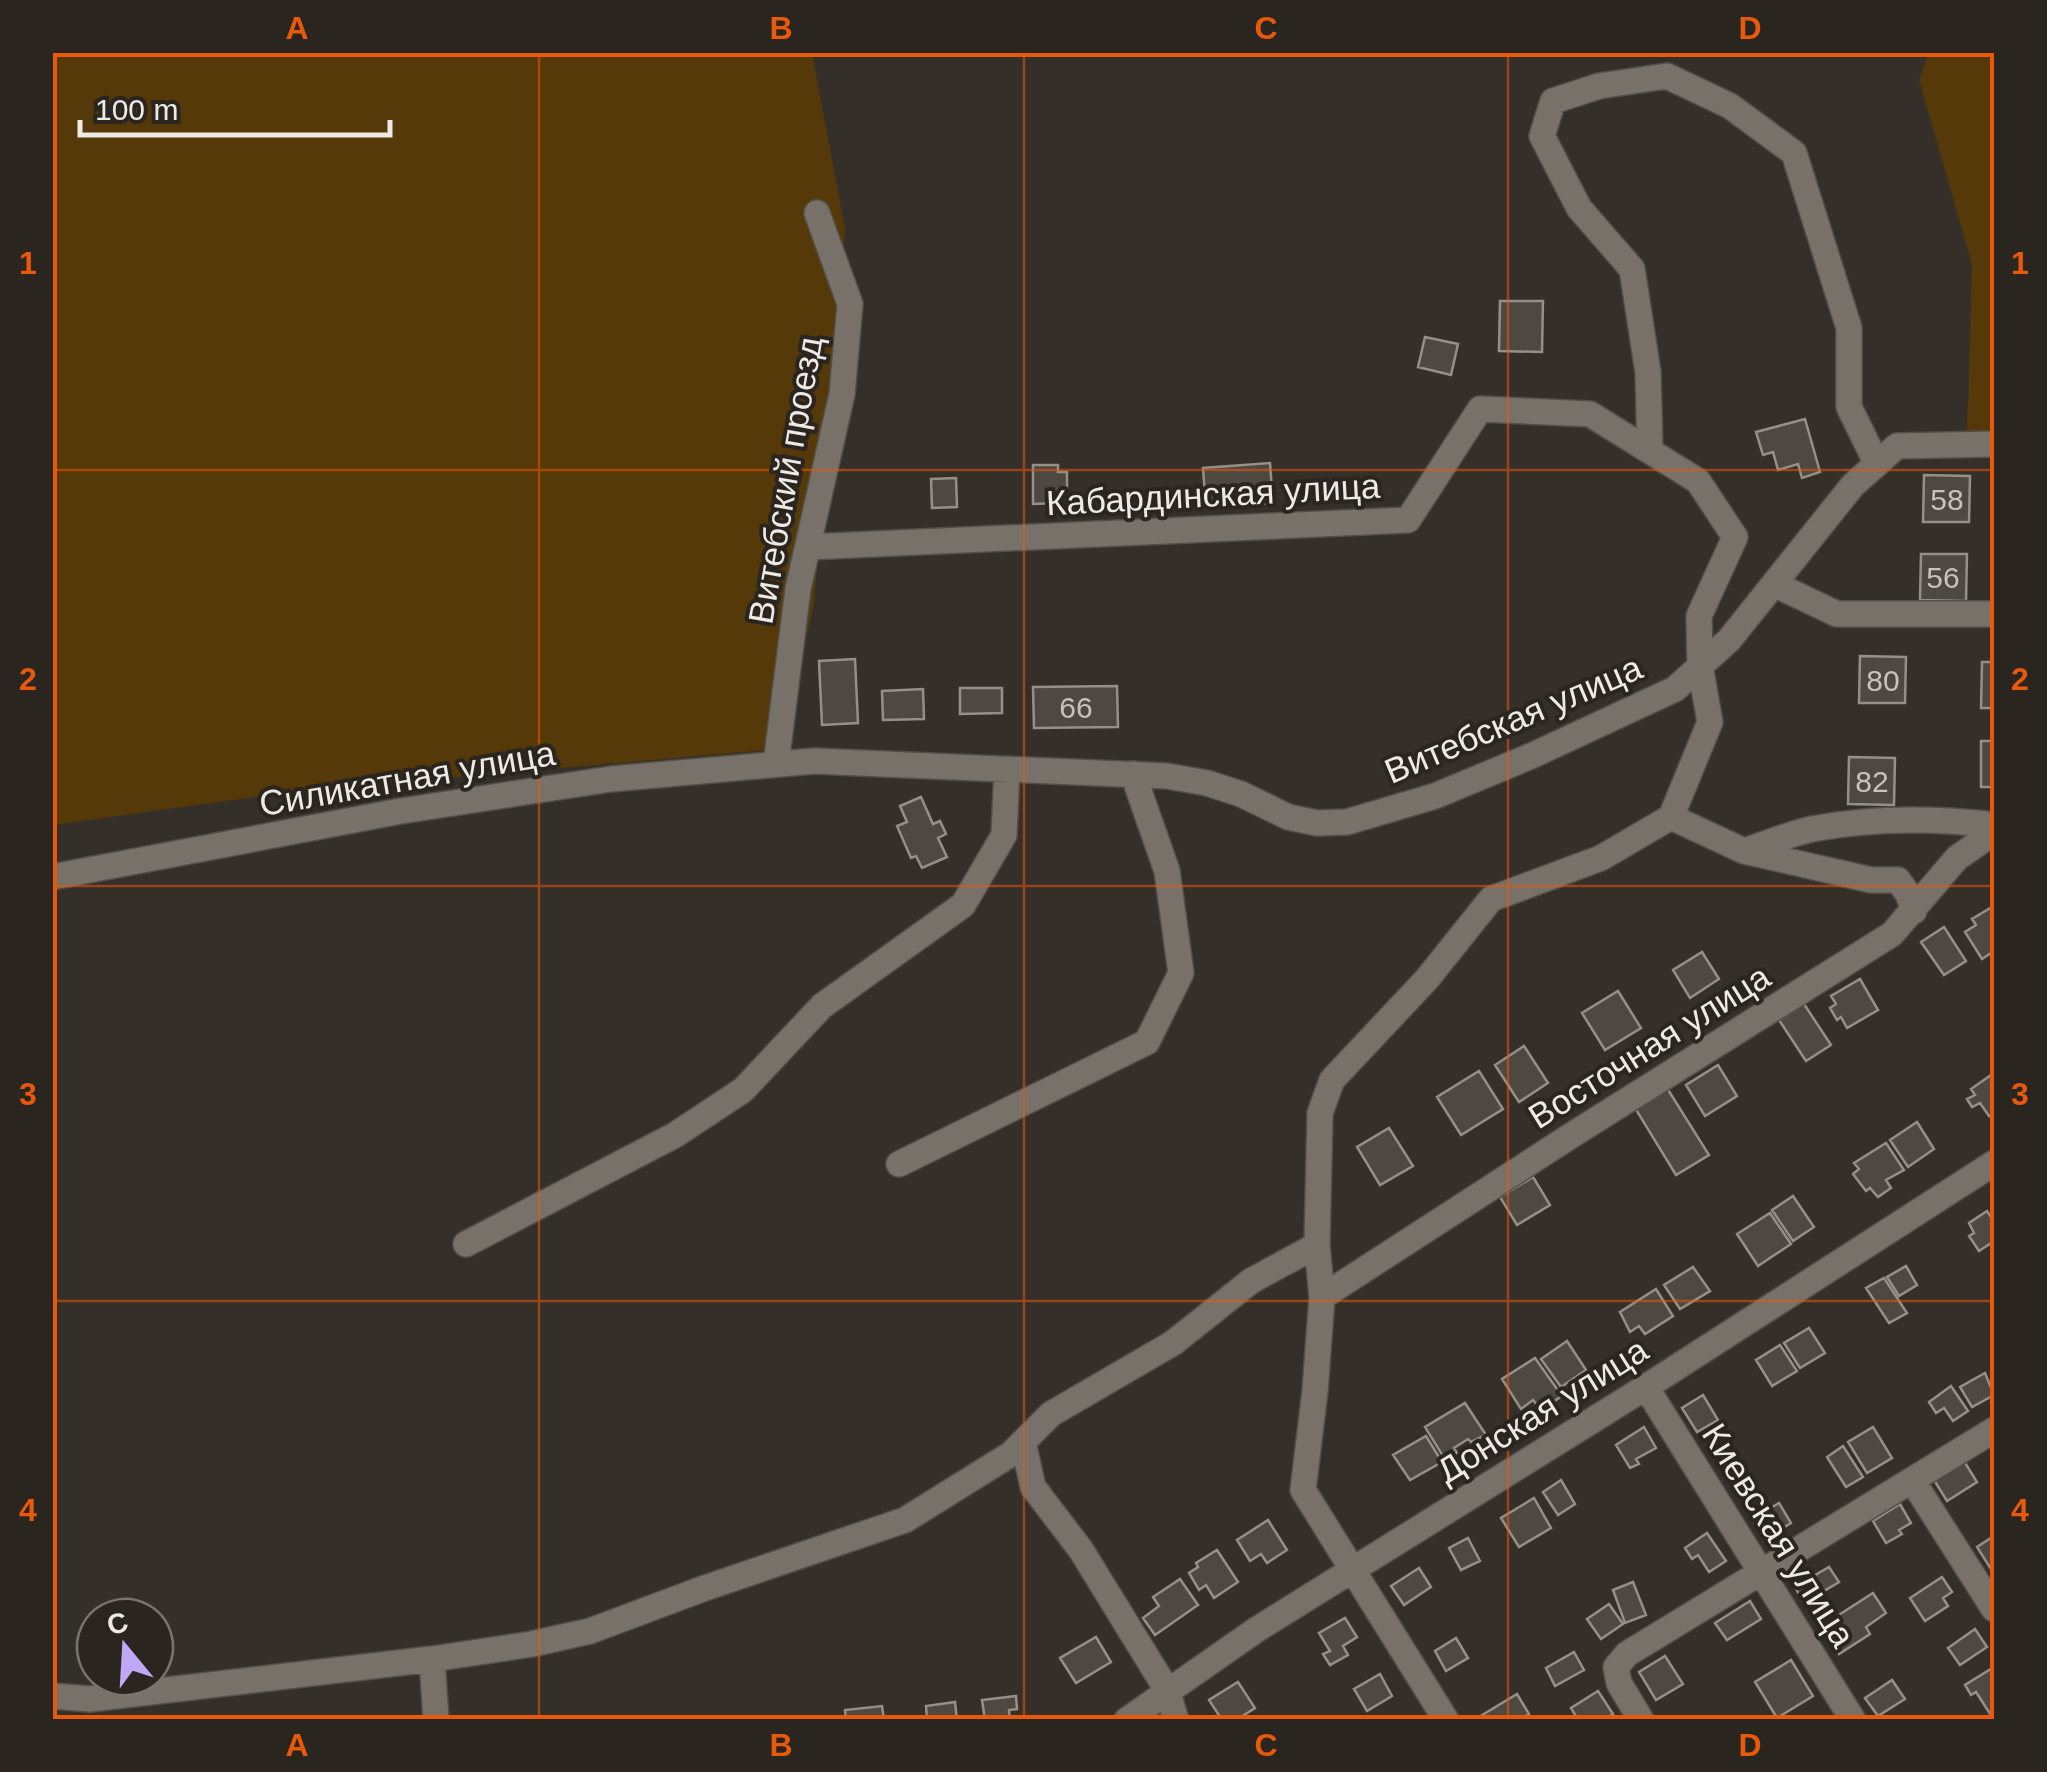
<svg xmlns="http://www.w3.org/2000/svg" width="2047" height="1772" font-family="Helvetica,sans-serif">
  <rect width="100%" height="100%" fill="#342f29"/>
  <path fill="#553909" d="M 52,53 L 812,53 L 845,229 L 814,605 L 779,749 L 297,791 L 53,825 Z
    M 1929,53 L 1994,53 L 1994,436 L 1967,437 L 1972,265 L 1919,80 Z"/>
  <path fill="#4d4841" stroke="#958f87" stroke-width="2.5" d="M 1500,301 L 1543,301 L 1542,352 L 1499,351 Z
    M 1425,337 L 1458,344 L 1451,375 L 1418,367 Z
    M 1805,419 L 1820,472 L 1802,478 L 1798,464 L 1778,470 L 1773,452 L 1763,455 L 1756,432 Z
    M 1270,463 L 1273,503 L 1206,508 L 1203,468 Z
    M 1033,465 L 1058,465 L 1058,472 L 1067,472 L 1067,489 L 1059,489 L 1059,503 L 1033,504 Z
    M 1924,475 L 1970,476 L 1969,522 L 1923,522 Z
    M 956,478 L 957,507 L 932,508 L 931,479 Z
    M 1921,554 L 1967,554 L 1966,601 L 1920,600 Z
    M 1860,656 L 1906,657 L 1905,703 L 1859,703 Z
    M 855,659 L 858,723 L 822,725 L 819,661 Z
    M 1982,662 L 1994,662 L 1994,708 L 1981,708 Z
    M 1117,686 L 1118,727 L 1034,728 L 1033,687 Z
    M 960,688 L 1002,688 L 1002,713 L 960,714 Z
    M 923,689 L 924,719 L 883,720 L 882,691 Z
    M 1981,741 L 1994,741 L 1994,787 L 1981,787 Z
    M 1849,757 L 1895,758 L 1894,805 L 1848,804 Z
    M 921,797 L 933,824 L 940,821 L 946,834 L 938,838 L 947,857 L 922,868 L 916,856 L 911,858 L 897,826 L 907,822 L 900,806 Z
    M 1992,907 L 1994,911 L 1994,951 L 1982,959 L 1965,932 L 1976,925 L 1972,919 Z
    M 1944,927 L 1966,961 L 1944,975 L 1921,942 Z
    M 1702,952 L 1719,979 L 1690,998 L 1673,970 Z
    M 1860,979 L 1878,1010 L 1847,1028 L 1841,1017 L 1837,1020 L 1830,1008 L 1836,1004 L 1831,996 Z
    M 1618,991 L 1641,1028 L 1605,1050 L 1582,1013 Z
    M 1804,1004 L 1831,1045 L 1806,1061 L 1779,1020 Z
    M 1524,1046 L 1548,1083 L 1519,1102 L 1495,1065 Z
    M 1718,1065 L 1737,1096 L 1705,1116 L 1686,1085 Z
    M 1479,1071 L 1503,1109 L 1461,1135 L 1437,1097 Z
    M 1994,1073 L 1994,1113 L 1989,1116 L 1980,1103 L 1972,1107 L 1967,1099 L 1975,1095 L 1971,1089 Z
    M 1667,1088 L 1709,1155 L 1676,1175 L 1635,1108 Z
    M 1917,1122 L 1934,1149 L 1908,1167 L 1890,1140 Z
    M 1389,1128 L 1413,1166 L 1380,1185 L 1357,1147 Z
    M 1886,1143 L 1904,1170 L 1886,1180 L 1891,1188 L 1878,1197 L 1870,1188 L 1866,1191 L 1853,1174 L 1859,1169 L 1854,1163 Z
    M 1533,1177 L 1550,1205 L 1517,1225 L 1500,1197 Z
    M 1793,1196 L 1814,1227 L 1793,1241 L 1772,1210 Z
    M 1987,1211 L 1994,1222 L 1994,1241 L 1979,1251 L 1969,1236 L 1974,1233 L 1969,1223 Z
    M 1770,1213 L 1791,1244 L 1758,1266 L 1737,1234 Z
    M 1906,1266 L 1917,1285 L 1899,1296 L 1887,1277 Z
    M 1693,1267 L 1710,1291 L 1680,1309 L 1664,1285 Z
    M 1884,1278 L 1907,1313 L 1889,1323 L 1866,1288 Z
    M 1656,1289 L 1673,1316 L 1645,1334 L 1639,1326 L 1630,1332 L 1620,1312 Z
    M 1809,1328 L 1825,1353 L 1800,1368 L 1784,1343 Z
    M 1567,1341 L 1586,1370 L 1561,1387 L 1541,1359 Z
    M 1780,1345 L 1797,1371 L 1772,1386 L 1756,1360 Z
    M 1535,1358 L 1562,1396 L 1541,1410 L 1533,1400 L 1521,1409 L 1502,1379 Z
    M 1985,1373 L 1994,1395 L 1972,1407 L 1960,1387 Z
    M 1951,1386 L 1968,1411 L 1953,1421 L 1944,1408 L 1936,1413 L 1929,1402 Z
    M 1703,1395 L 1718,1420 L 1697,1432 L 1682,1408 Z
    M 1465,1403 L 1486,1435 L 1471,1442 L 1468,1439 L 1454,1448 L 1457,1453 L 1446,1461 L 1425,1427 Z
    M 1644,1427 L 1656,1448 L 1636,1459 L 1639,1464 L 1630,1468 L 1616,1445 Z
    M 1873,1427 L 1892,1458 L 1867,1473 L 1848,1442 Z
    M 1426,1436 L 1442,1462 L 1410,1480 L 1393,1455 Z
    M 1843,1446 L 1863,1477 L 1846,1487 L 1827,1457 Z
    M 1964,1461 L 1977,1482 L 1947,1501 L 1934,1480 Z
    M 1561,1480 L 1575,1504 L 1558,1515 L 1543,1492 Z
    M 1534,1498 L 1551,1528 L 1519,1547 L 1501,1518 Z
    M 1779,1503 L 1791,1523 L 1765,1539 L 1752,1519 Z
    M 1900,1504 L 1911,1523 L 1899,1530 L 1902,1534 L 1886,1543 L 1873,1521 Z
    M 1268,1520 L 1287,1550 L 1267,1563 L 1261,1554 L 1250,1561 L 1237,1540 Z
    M 1707,1533 L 1726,1561 L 1709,1572 L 1698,1555 L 1692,1559 L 1685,1548 Z
    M 1994,1536 L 1994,1574 L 1977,1547 Z
    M 1468,1538 L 1480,1561 L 1461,1570 L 1449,1548 Z
    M 1217,1550 L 1238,1582 L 1214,1598 L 1206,1585 L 1199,1590 L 1189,1573 L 1198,1567 L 1196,1563 Z
    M 1829,1567 L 1839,1582 L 1804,1603 L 1795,1587 Z
    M 1419,1568 L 1431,1587 L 1404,1605 L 1391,1586 Z
    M 1942,1577 L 1952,1592 L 1943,1598 L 1948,1606 L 1925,1621 L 1910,1598 Z
    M 1180,1579 L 1198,1605 L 1155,1635 L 1143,1618 L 1159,1606 L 1153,1597 Z
    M 1633,1582 L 1646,1615 L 1625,1623 L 1613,1590 Z
    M 1873,1593 L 1886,1613 L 1866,1627 L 1870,1634 L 1839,1654 L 1820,1627 Z
    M 1750,1601 L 1761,1619 L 1727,1640 L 1715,1623 Z
    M 1609,1604 L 1623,1624 L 1601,1639 L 1587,1619 Z
    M 1345,1618 L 1357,1637 L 1343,1646 L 1348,1655 L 1330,1665 L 1323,1654 L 1330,1651 L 1319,1633 Z
    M 1975,1629 L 1987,1647 L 1960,1665 L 1948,1648 Z
    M 1096,1637 L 1111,1662 L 1076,1683 L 1060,1658 Z
    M 1456,1638 L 1468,1658 L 1446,1671 L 1435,1651 Z
    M 1574,1652 L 1584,1670 L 1555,1686 L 1546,1668 Z
    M 1665,1656 L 1683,1684 L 1656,1700 L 1639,1672 Z
    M 1791,1660 L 1813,1696 L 1777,1718 L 1755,1682 Z
    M 1994,1667 L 1994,1720 L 1976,1692 L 1971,1695 L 1965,1685 Z
    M 1380,1674 L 1392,1696 L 1367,1711 L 1354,1689 Z
    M 1892,1680 L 1905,1699 L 1878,1716 L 1865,1698 Z
    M 1238,1682 L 1255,1708 L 1236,1720 L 1230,1720 L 1228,1717 L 1222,1720 L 1209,1700 Z
    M 1598,1691 L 1613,1714 L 1604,1720 L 1578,1720 L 1571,1708 Z
    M 1517,1694 L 1529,1714 L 1519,1720 L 1474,1720 Z
    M 1016,1696 L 1017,1709 L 1009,1710 L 1010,1720 L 985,1720 L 982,1700 Z
    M 955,1702 L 957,1720 L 927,1720 L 926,1706 Z
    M 882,1706 L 884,1720 L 846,1720 L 845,1710 Z"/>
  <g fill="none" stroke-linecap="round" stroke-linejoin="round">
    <g stroke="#524e48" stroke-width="28">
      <path id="minor" d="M 1650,451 L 1648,372 L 1632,269 L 1579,208 L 1542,136 L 1553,101 L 1599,86 L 1667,76 L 1730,106 L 1794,153 L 1849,328 L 1849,407 L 1877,464
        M 808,547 L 1408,520 L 1480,409 L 1590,414 L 1698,481 L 1735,537 L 1699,616 L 1700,666 L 1710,722 L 1671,817 L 1744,851 L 1871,880 L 1898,880 L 1908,894 L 1914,911
        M 1774,584 L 1837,614 L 1994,614
        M 776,764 L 798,589 L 842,394 L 850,304 L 817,213
        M 1744,851 C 1766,844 1789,834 1812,829 C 1871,818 1935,818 1994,825
        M 52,877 L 401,811 L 611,779 L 814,761 L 1167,776 L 1207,783 L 1241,794 L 1288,817 L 1317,823 L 1347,822 L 1435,796 L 1531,756 L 1675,689 L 1729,640 L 1853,485 L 1897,446 L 1994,444
        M 899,1164 L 1147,1042 L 1181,973 L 1167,871 L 1133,774
        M 466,1244 L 675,1135 L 743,1090 L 822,1006 L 963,905 L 1004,835 L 1007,769
        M 1322,1297 L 1572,1135 L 1892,934 L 1957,858 L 1994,832
        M 1646,1387 L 1853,1720
        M 1023,1442 L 1033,1487 L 1081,1550 L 1167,1690 L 1176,1720
        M 1912,1480 L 1994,1609
        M 432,1659 L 532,1644 L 590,1631 L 705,1588 L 905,1520 L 1011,1454 L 1051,1414 L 1173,1343 L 1251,1281 L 1317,1245
        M 52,1696 L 90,1699 L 432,1659 L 436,1720
        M 1127,1720 L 1256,1630 L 1646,1387 L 1994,1163
        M 1446,1720 L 1303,1490 L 1315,1391 L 1322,1297 L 1317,1245 L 1320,1113 L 1332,1080 L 1427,979 L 1491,899 L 1601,858 L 1671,817
        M 1641,1720 L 1619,1683 L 1616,1667 L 1627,1654 L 1994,1430"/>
    </g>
    <use href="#minor" stroke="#77716a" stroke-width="25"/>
  </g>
  <path fill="none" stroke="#e8590c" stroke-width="2.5" stroke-opacity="0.55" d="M 539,52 L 539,1720M 1024,52 L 1024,1720M 1508,52 L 1508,1720M 52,470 L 1994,470M 52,886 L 1994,886M 52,1301 L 1994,1301"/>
  <g text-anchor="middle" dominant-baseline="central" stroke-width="8" stroke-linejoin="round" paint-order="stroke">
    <g font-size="30" fill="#c5c1bc">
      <text x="1947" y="499">58</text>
      <text x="1943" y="577">56</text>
      <text x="1883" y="680">80</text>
      <text x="1076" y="707">66</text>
      <text x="1872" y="781">82</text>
    </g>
    <g font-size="35" fill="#ede9e5" stroke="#2a251f">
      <text transform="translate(785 480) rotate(-80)">Витебский проезд</text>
      <text transform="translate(1213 494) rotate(-3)">Кабардинская улица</text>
      <text transform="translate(1513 719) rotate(-23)">Витебская улица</text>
      <text transform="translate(407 778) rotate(-10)">Силикатная улица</text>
      <text transform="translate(1649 1046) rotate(-32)">Восточная улица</text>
      <text transform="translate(1542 1410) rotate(-32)">Донская улица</text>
      <text transform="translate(1779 1535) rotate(58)">Киевская улица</text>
    </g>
  </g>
  <rect width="2047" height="1772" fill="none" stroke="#2a251f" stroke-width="110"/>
  <g transform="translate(125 1647) rotate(342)"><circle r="48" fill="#2a251f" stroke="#78736e" stroke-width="2.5"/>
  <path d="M0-8L18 38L0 25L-18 38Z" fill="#bfa9f4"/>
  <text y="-15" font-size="28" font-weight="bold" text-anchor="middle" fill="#ede9e5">С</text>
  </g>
  <path d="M80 120v15h310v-15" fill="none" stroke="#ede9e5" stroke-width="5"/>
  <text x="95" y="120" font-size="30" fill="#ede9e5" stroke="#2a251f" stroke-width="8" paint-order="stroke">100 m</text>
  <rect x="55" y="55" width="1937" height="1662" fill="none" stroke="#e8590c" stroke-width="4"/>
  <g font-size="32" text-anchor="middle" font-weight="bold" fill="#e8590c">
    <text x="297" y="39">A</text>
    <text x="781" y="39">B</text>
    <text x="1266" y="39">C</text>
    <text x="1750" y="39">D</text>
    <text x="28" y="274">1</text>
    <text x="2020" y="274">1</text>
    <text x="28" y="690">2</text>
    <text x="2020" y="690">2</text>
    <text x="28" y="1105">3</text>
    <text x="2020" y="1105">3</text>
    <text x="28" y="1521">4</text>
    <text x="2020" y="1521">4</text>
    <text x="297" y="1756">A</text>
    <text x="781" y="1756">B</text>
    <text x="1266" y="1756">C</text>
    <text x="1750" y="1756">D</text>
  </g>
</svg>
